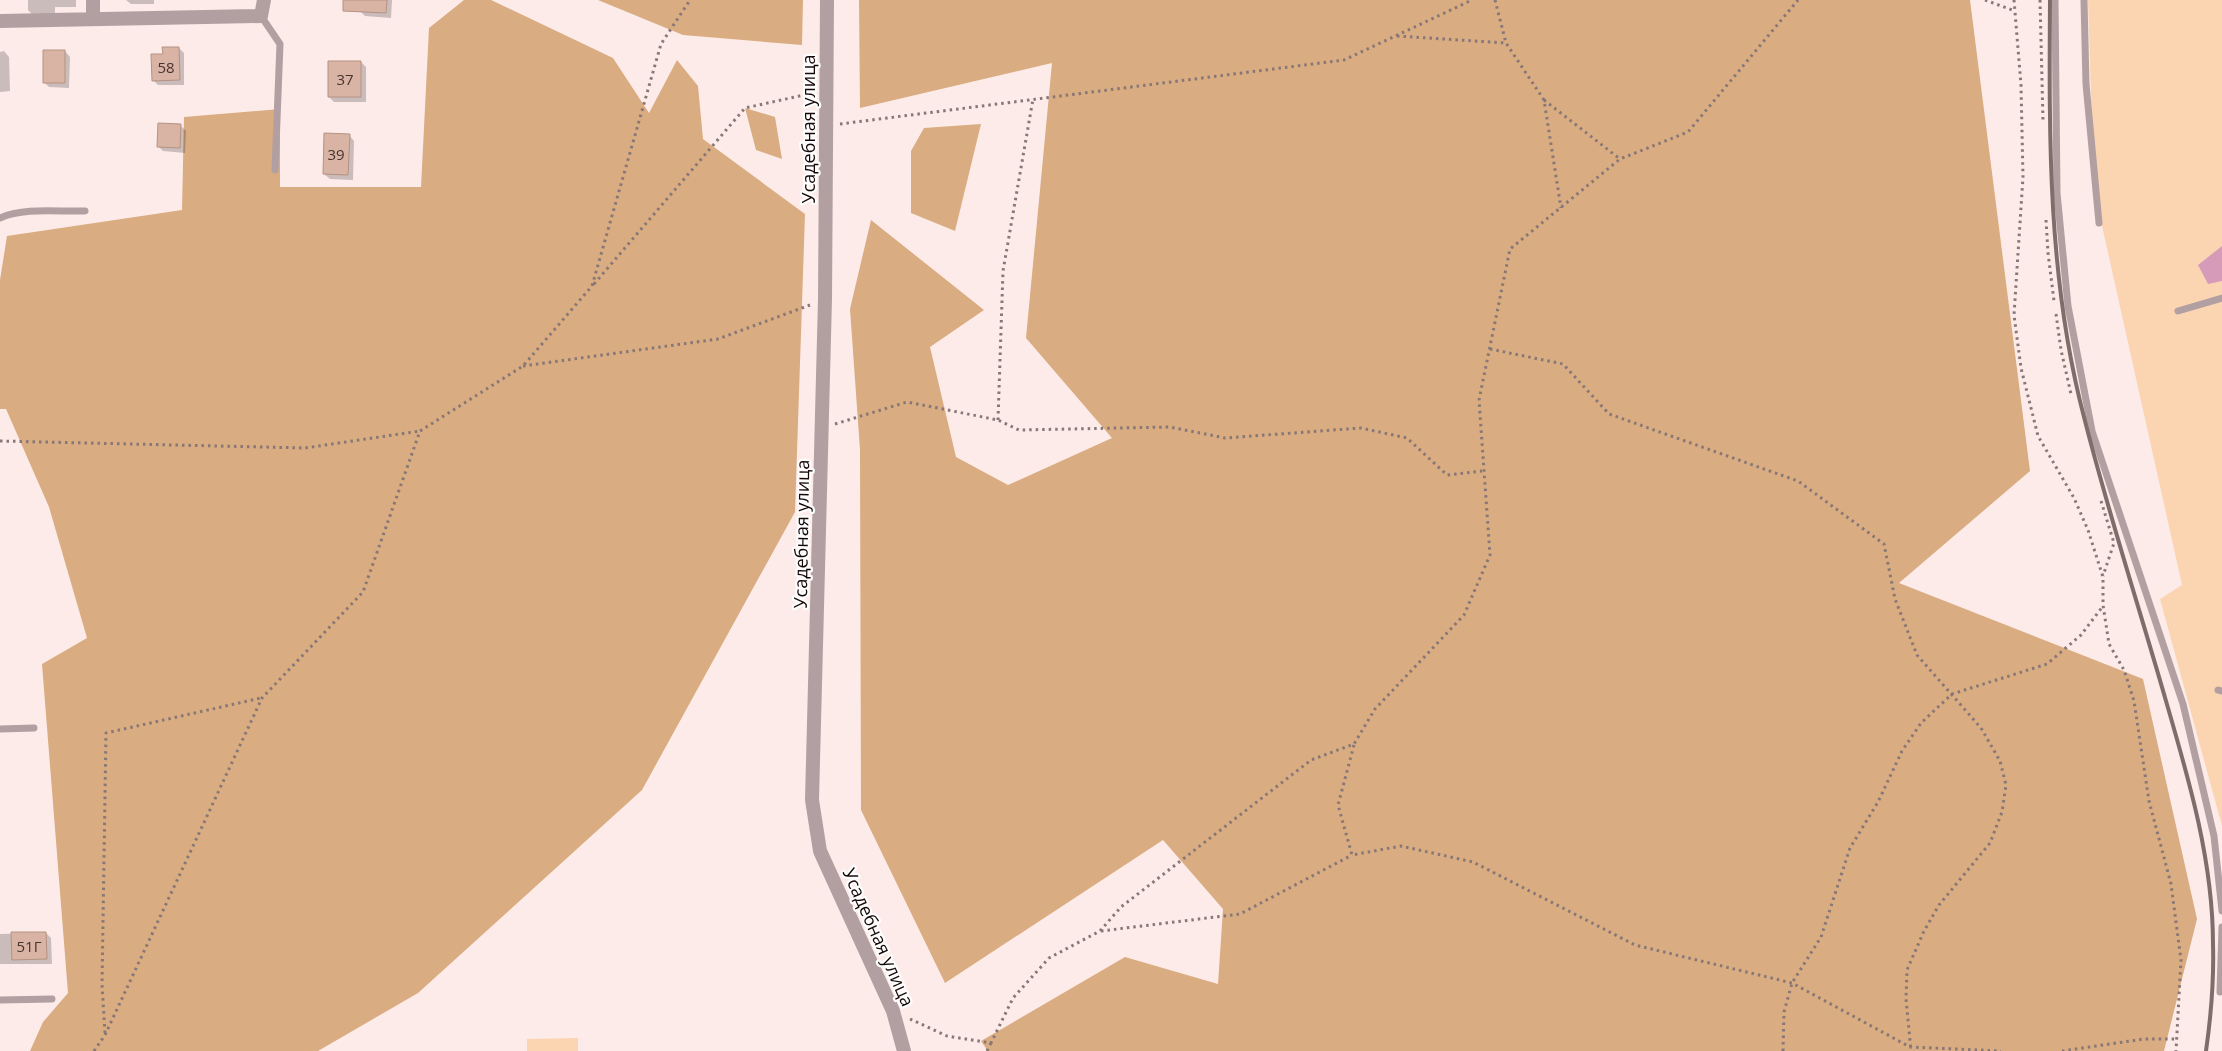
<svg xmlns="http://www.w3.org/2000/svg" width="2222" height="1051" font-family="'Open Sans',sans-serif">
  <rect width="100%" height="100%" fill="#fdebe9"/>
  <path fill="#fbd5b2" d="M 2088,0 L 2222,0 L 2222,826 L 2160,599 L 2182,585 L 2094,190 Z
    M 578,1038 L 578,1051 L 527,1051 L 527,1039 Z"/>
  <path fill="#daac81" d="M 464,0 L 491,0 L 613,58 L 649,113 L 677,60 L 698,86 L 703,139 L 805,214 L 795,512 L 642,790 L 418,993 L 318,1051 L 30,1051 L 43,1022 L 68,993 L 42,664 L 87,638 L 49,507 L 6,409 L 0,409 L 0,280 L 7,236 L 182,210 L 184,117 L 280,109 L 280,187 L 421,187 L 429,28 Z
    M 598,0 L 803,0 L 802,45 L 683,35 Z
    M 859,0 L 1970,0 L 2030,471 L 1899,583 L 2143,679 L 2197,919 L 2164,1051 L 988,1051 L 981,1041 L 1125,957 L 1218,984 L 1223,909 L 1163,840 L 945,983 L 861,810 L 860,450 L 850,309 L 871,220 L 984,310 L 930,347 L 956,457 L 1008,485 L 1112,438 L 1026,338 L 1052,63 L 860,108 Z
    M 745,108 L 775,117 L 782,159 L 756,150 Z
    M 981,124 L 955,231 L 911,213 L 911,151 L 924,128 Z"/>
  <path fill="#d59bb9" d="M 2222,246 L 2222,281 L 2208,284 L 2198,265 Z"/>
  <path fill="#0003" d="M 28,0 L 76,0 L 76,7 L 55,7 L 55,15 L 33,15 L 28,10 Z
    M 126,0 L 154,0 L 154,4 L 131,4 Z
    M 361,0 L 392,0 L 391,18 L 365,16 L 360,11 Z
    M 179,48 L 184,53 L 184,85 L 158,85 L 153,80 L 164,55 Z
    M 4,51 L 9,57 L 10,91 L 0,92 L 0,52 Z
    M 65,51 L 70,57 L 69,88 L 49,87 L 44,82 Z
    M 361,62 L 366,67 L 366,102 L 334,102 L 329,97 Z
    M 181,126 L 186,131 L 185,153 L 163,151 L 158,146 Z
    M 349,135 L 354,141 L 353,180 L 330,179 L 324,174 Z
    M 46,933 L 51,938 L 52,964 L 0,964 L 0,934 Z"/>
  <path fill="#d9b4a4" stroke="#b59283" d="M 343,0 L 387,0 L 386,13 L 343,11 Z
    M 162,47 L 179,47 L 180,80 L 152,81 L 151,54 L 163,54 Z
    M 43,50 L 65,50 L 65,83 L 43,83 Z
    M 328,61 L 361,61 L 361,97 L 328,97 Z
    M 158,123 L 181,124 L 180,148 L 157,147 Z
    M 324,133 L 350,134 L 348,175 L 323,174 Z
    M 11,932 L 46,932 L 47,959 L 12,960 Z"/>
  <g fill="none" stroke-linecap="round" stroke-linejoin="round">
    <path stroke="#877776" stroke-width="3" stroke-dasharray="2.5 4" stroke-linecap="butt" d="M 1495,0 L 1506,43 L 1544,100 L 1561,208
      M 1985,0 L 2015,11
      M 2014,0 L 2021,85 L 2023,177 L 2014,315 L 2021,368 L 2038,436 L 2074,498 L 2088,530 L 2103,577 L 2103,605 L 2109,644 L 2124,670 L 2134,701 L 2149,801 L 2171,884 L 2181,960 L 2176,1051
      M 2040,0 L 2043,121
      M 1397,36 L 1506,43
      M 1544,100 L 1620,159
      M 840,124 L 1344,60 L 1472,0
      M 2046,220 L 2048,253 L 2054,301
      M 594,284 L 745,108 L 813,93
      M 2056,314 L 2061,350 L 2071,394
      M 1490,349 L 1563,364 L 1609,414 L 1798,481 L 1884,544 L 1895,599 L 1917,655 L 1981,728 L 2000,761 L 2006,785 L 2002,812 L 1990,843 L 1939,905 L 1924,931 L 1907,970 L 1906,999 L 1911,1051
      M 523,366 L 718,339 L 810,305
      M 998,420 L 1003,271 L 1033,99
      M 835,424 L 907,402 L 998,420 L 1019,430 L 1170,427 L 1225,438 L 1361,428 L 1407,438 L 1447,475 L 1482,471
      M 0,441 L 305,448 L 420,431
      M 2101,501 L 2114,543 L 2103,576
      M 1354,745 L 1338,805 L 1352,855 L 1401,846 L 1473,862 L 1635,945 L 1792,983 L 1910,1047 L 2001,1051
      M 1101,931 L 1240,914 L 1352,855
      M 910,1019 L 947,1036 L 991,1043 L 1013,998 L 1049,958 L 1100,931 L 1121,907 L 1311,760 L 1354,744 L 1375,709 L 1464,615 L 1490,555 L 1479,400 L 1510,249 L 1620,159 L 1688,132 L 1798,0
      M 105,1033 L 102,985 L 106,733 L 261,698
      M 94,1051 L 105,1035 L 262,698 L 363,592 L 420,431 L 523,366 L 592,286 L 661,44 L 690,0
      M 987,1051 L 991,1043
      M 1783,1051 L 1784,1012 L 1792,983 L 1821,937 L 1850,848 L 1878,802 L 1902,751 L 1921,723 L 1952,694 L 2047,664 L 2081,635 L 2103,606
      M 2062,1051 L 2144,1039 L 2178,1039"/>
    <path stroke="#b19fa2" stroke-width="7" d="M 2055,0 L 2057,193 L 2068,306 L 2092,431 L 2183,704 L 2214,836 L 2222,911
      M 2084,0 L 2086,84 L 2099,223
      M 261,16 L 280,44 L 275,170
      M 0,218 C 25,207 58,212 85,211
      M 2178,311 L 2222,298
      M 2218,690 L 2222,691
      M 0,729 L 34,728
      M 2220,992 L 2222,927
      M 0,1000 L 52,999"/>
    <path stroke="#b19fa2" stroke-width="14" d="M 93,0 L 93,19
      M 827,0 L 825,299 L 812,800 L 820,851 L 893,1011 L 904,1051
      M 0,21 L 261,16 L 264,0"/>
    <path stroke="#7d6e6c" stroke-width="4" d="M 2050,0 C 2049,140 2048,280 2084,417 C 2108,512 2139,607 2166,701 C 2189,780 2213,861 2213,944 C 2214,979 2211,1016 2206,1051"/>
  </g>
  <g text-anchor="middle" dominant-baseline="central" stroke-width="4.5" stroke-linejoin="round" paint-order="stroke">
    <g font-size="15" fill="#46332e">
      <text x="166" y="67">58</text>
      <text x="345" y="79">37</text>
      <text x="336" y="154">39</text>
      <text x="29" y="946">51Г</text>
    </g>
    <g font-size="18" fill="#150807" stroke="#fdfdfd">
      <text transform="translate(808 129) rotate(-90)">Усадебная улица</text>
      <text transform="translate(801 534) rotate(-89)">Усадебная улица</text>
      <text transform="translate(879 937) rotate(66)">Усадебная улица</text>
    </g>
  </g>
</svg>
